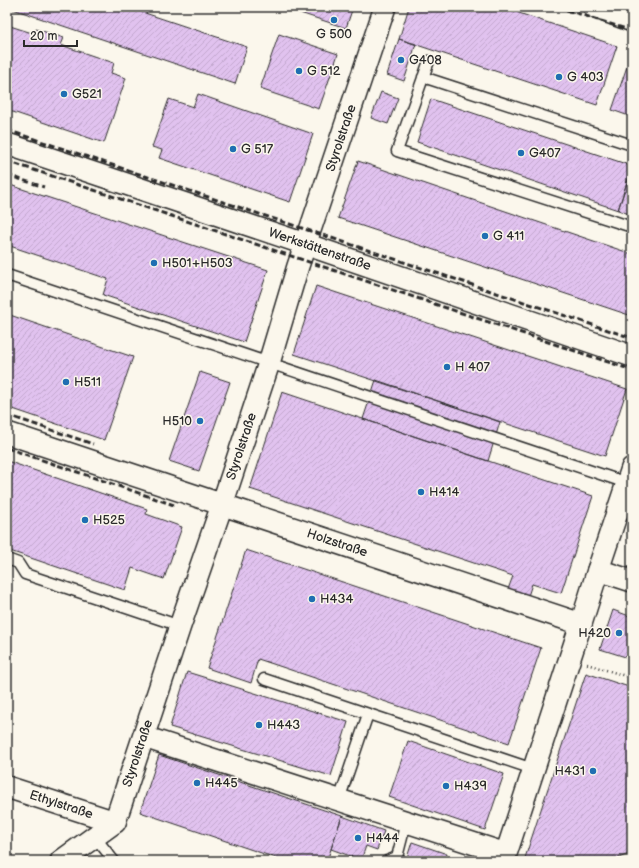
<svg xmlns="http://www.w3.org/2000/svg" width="639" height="868" font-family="'Balsamiq Sans',sans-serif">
  <defs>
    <pattern id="building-hatch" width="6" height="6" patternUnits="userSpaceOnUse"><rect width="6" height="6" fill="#e1c2ef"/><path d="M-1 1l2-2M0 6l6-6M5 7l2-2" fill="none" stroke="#c1a7cd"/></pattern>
  </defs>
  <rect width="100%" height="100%" fill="#fbf7ec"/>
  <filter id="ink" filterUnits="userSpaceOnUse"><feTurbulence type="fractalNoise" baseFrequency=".025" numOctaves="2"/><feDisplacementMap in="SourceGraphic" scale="8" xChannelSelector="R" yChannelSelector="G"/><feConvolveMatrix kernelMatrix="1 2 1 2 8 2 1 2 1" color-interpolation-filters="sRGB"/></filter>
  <g filter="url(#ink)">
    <path fill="url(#building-hatch)" stroke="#2b2b2b" d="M 7,7 L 127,7 L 247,47 L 235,84 Z
      M 296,7 L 353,7 L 346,28 L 294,11 Z
      M 409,7 L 501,7 L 617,46 L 597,105 L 399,39 Z
      M 7,25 L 35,34 L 36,29 L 64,38 L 61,45 L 114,63 L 111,73 L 126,78 L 104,143 L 7,110 Z
      M 279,34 L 338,54 L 319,109 L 260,89 Z
      M 399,39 L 416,44 L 404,81 L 387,75 Z
      M 632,52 L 632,117 L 612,110 Z
      M 381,92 L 398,98 L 388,124 L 371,118 Z
      M 198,94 L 313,134 L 290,202 L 159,158 L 162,150 L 152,147 L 169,99 L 193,107 Z
      M 431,99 L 632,166 L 618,210 L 417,142 Z
      M 358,161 L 632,254 L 632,316 L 338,218 Z
      M 632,168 L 632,215 L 618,210 Z
      M 7,184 L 268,270 L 244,342 L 103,295 L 108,279 L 7,245 Z
      M 316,286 L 627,389 L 605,456 L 294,354 Z
      M 7,314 L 133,357 L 104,440 L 7,407 Z
      M 200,372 L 230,382 L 199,471 L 169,461 Z
      M 376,380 L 500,422 L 488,461 L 363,419 Z
      M 282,392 L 593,496 L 561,593 L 532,584 L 527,599 L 507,592 L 513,576 L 250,489 Z
      M 7,461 L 147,509 L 146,514 L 182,527 L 164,579 L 132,568 L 125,590 L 7,550 Z
      M 246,550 L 541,648 L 509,743 L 258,659 L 251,683 L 207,668 Z
      M 613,610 L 632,617 L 632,659 L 600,649 Z
      M 187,672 L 348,722 L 331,776 L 170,727 Z
      M 586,673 L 632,688 L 632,853 L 610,861 L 524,861 Z
      M 408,741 L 504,774 L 485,830 L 389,797 Z
      M 159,755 L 342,816 L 327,861 L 285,861 L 140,812 Z
      M 342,816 L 384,831 L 377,850 L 366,846 L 361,860 L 331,849 Z
      M 412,842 L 447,854 L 445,861 L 406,861 Z"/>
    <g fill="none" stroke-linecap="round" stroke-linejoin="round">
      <g stroke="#2b2b2b" stroke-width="13">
        <path id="service" d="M 429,61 L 397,151 L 632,227
          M 423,77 L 632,145
          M 7,275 L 627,483
          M 7,559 L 18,563 L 25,574 L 180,626
          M 264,679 L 533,769
          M 339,800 L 368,714
          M 95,837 L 114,861
          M 387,861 L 397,857 L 406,822"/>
      </g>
      <g stroke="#2b2b2b" stroke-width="24">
        <g id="minor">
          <path d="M 594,7 L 632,21"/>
          <path id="s1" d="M 7,144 L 305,244 L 632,356"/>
          <path id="s2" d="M 7,433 L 581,624 L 598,570 L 632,581"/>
          <path d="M 598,570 L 632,468"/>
          <path d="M 144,737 L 506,854 L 581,624"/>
          <path id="s3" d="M 7,787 L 115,822"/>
          <path id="s4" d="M 61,861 L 115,822 L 180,626 L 222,505 L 269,363 L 298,266 L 385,7"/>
        </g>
      </g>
      <path stroke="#2b2b2b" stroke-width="2.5" stroke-dasharray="1 3" stroke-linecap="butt" d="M 587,664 L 632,678"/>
      <use href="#service" stroke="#fbf7ec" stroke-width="10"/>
      <use href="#minor" stroke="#fbf7ec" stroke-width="21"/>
      <path stroke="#2b2b2b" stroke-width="3" stroke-dasharray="6 3" stroke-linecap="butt" d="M 558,7 L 632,31
        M 7,130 L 632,338
        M 7,161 L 632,370
        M 7,175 L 44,187
        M 7,415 L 93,444
        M 7,448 L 174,505"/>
    </g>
  </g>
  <g fill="#1f6fb2" stroke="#fbf7ec" stroke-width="1.5">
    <circle cx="334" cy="20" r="4"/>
    <circle cx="401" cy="60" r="4"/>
    <circle cx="299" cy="71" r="4"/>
    <circle cx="559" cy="77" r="4"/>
    <circle cx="64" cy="94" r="4"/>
    <circle cx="233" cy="149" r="4"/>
    <circle cx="521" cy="153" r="4"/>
    <circle cx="485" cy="236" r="4"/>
    <circle cx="154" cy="263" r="4"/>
    <circle cx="447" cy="367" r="4"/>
    <circle cx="66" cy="382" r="4"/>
    <circle cx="200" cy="421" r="4"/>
    <circle cx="421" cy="492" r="4"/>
    <circle cx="85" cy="520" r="4"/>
    <circle cx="312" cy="599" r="4"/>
    <circle cx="619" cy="633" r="4"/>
    <circle cx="259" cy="725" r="4"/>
    <circle cx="593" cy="771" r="4"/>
    <circle cx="197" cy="783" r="4"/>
    <circle cx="446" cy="786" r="4"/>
    <circle cx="358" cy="838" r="4"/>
  </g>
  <g text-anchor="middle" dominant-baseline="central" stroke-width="3" stroke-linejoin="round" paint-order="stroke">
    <g font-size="13" fill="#2b2b2b" stroke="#fbf7ec" text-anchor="start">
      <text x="334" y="34" text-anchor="middle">G 500</text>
      <text x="409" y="60">G408</text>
      <text x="307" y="71">G 512</text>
      <text x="567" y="77">G 403</text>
      <text x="72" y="94">G521</text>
      <text x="241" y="149">G 517</text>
      <text x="529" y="153">G407</text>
      <text x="493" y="236">G 411</text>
      <text x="162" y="263">H501+H503</text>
      <text x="455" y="367">H 407</text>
      <text x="74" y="382">H511</text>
      <text x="192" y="421" text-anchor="end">H510</text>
      <text x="429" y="492">H414</text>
      <text x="93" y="520">H525</text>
      <text x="320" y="599">H434</text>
      <text x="611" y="633" text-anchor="end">H420</text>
      <text x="267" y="725">H443</text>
      <text x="585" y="771" text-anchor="end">H431</text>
      <text x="205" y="783">H445</text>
      <text x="454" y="786">H439</text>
      <text x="366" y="838">H444</text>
    </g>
    <g font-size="13" fill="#2b2b2b" stroke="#fbf7ec">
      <text stroke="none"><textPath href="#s4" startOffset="787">Styrolstraße</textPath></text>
      <text stroke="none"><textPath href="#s1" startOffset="330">Werkstättenstraße</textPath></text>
      <text stroke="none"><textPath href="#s4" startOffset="463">Styrolstraße</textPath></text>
      <text stroke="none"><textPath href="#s2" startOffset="348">Holzstraße</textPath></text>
      <text stroke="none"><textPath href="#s4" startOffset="139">Styrolstraße</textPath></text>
      <text stroke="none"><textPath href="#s3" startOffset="57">Ethylstraße</textPath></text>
    </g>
  </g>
  <rect width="639" height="868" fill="none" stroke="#fbf7ec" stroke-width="24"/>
  <rect x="12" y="12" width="615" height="844" fill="none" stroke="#2b2b2b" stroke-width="1.5" filter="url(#ink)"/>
  <path d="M24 40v6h53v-6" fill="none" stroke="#2b2b2b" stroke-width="2"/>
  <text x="30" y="40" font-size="12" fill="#2b2b2b" stroke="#fbf7ec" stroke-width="3" paint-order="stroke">20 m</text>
</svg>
